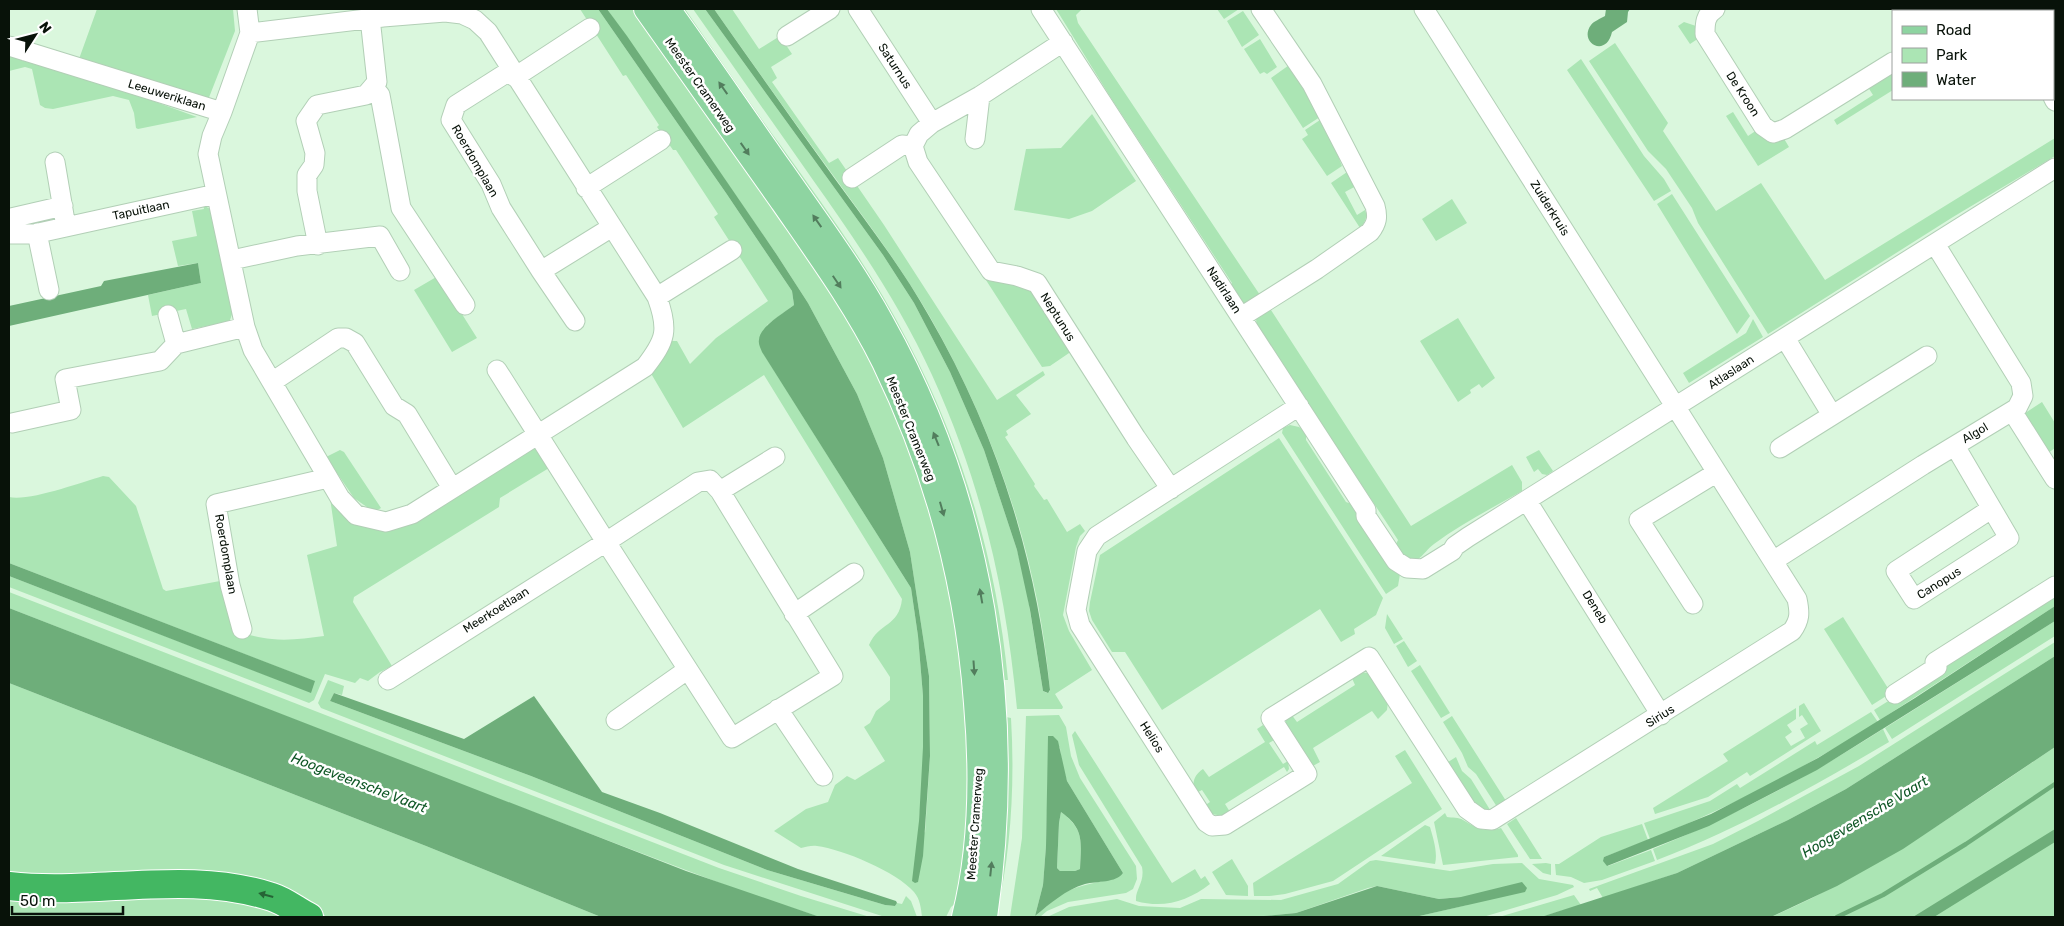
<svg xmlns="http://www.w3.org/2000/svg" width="2064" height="926" font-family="Rubik,sans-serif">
  <rect width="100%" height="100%" fill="#daf7dd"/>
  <path fill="#abe5b4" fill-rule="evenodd" d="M 97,9 L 233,9 L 235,31 L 208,100 L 79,59 Z
    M 580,9 L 598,9 L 726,193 L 792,291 L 794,305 L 767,325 L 763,353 L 911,588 L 918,636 L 923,696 L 923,778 L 919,821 L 925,833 L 930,756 L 929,676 L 910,552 L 883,458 L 857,394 L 808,303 L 777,255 L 607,9 L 641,9 L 868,344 L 947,546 L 974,750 L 962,898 L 951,907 L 946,917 L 922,917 C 921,908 920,899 914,892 C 897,872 842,849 817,846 C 812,845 806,847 801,848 L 774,831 L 806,809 L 828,802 L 835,785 L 847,776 L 855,780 L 885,761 L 864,727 L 870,723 L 876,711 L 890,700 L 890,677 L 869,645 C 879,622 899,627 902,599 L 764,375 L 683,428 L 649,370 L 669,341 L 677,341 L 690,364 L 716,338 L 768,301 L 714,217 L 718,214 L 676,150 L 673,150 L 657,127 L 659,125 L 626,75 L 623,76 Z
    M 674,9 L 685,9 C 717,55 748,101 781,146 C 826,209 872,271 907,340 C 962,445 997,562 1008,680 L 1003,680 L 1000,667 L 969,521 Z
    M 693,9 L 705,9 L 883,255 L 914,303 L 950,372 L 984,450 L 1017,550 L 1025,580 L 1043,691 L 1047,693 L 1050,691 C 1039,560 995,431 930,317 C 903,270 870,226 838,182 C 796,125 755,67 714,9 L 732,9 L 759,49 L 780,36 L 792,54 L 771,67 L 777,78 L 772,82 L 829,163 L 838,158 L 884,225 L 997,400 L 1043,371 L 1045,375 L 1016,395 L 1031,414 L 1006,431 L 1008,435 L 1005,437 L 1035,484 L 1034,486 L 1044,500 L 1047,499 L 1067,532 L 1080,524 L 1085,531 L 1080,536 L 1076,547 L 1063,615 L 1069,631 L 1092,670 L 1055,694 L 1063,707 L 1062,709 L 1017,709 C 1006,590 982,485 932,375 C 900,305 857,242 813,180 C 773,123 733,66 693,9 Z
    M 1056,9 L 1082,9 L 1076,15 L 1078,23 L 1260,295 L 1246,304 L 1232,297 L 1229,288 L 1232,283 L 1111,98 Z
    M 1217,9 L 1239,9 L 1224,19 Z
    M 1243,11 L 1259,35 L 1242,47 L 1227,21 Z
    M 1684,22 L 1696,26 L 1699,38 L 1690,44 L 1678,26 Z
    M 1260,39 L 1277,67 L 1267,74 L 1264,72 L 1260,74 L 1244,49 Z
    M 1615,43 L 1668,123 L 1663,131 L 1716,211 L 1761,183 L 1825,280 L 2055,138 L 2055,156 L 1953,217 L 1768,334 L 1698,223 L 1692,208 L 1666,169 L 1648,151 L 1589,61 Z
    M 9,54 L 109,85 L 197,117 L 138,129 L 136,128 L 134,113 L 129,100 L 113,96 L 53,109 L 45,108 L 40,105 L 32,69 L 25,67 L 9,71 Z
    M 1581,59 L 1644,156 L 1664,179 L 1671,191 L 1654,201 L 1567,70 Z
    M 1292,63 L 1323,115 L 1303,128 L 1271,78 Z
    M 1889,70 L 1893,76 L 1893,90 L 1837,125 L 1834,120 L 1873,95 L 1866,84 Z
    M 1733,112 L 1748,136 L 1757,130 L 1783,137 L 1789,147 L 1758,166 L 1726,116 Z
    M 1092,114 L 1136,181 L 1092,211 L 1069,219 L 1014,210 L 1026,149 L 1061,148 Z
    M 1323,118 L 1342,166 L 1327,176 L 1302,139 L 1308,135 L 1305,130 Z
    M 1350,170 L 1358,185 L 1345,192 L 1357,215 L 1365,210 C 1368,217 1365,222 1360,228 L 1331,183 Z
    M 1672,194 L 1750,316 L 1737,334 L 1657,204 Z
    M 1452,199 L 1467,223 L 1436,241 L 1422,219 Z
    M 203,205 L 212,210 L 236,313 L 232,314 L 230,320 L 226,322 L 192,329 L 186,309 L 152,316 L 148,295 L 201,283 L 198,263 L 178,266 L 172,241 L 197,236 L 192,211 L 204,209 Z
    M 438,276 L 477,338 L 452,352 L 414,290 Z
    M 984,277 L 1029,285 L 1072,351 L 1050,366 L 1042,367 Z
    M 1269,307 L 1411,526 L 1512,465 L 1522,482 L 1522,491 C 1492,508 1461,524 1434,544 C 1428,548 1424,555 1417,560 L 1405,557 L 1395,546 L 1398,540 L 1257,326 L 1256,319 Z
    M 1458,318 L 1495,378 L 1482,388 L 1479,384 L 1470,390 L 1471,393 L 1458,402 L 1420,341 Z
    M 1753,319 L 1763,337 L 1689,383 L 1683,373 L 1746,333 Z
    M 2042,402 L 2055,423 L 2055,448 L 2044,456 L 2019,417 Z
    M 1290,425 L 1299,427 L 1306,432 L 1306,440 L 1346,502 L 1354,505 L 1400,574 L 1398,586 L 1386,594 L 1282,433 L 1283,428 Z
    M 1279,438 L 1383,598 L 1376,615 L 1354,629 L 1355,634 L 1341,642 L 1320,609 L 1162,710 L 1125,652 L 1112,652 L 1092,620 L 1089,611 L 1090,602 L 1100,555 Z
    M 534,444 L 549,468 L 500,498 L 499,507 L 354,597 L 353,602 L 392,666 L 380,672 L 368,681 L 360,678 L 355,683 L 325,674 L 314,700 L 309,703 L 9,587 L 9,576 L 310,692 L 314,681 L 9,563 L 9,497 C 28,502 82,482 103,476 L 109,477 L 136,506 L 163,589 L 166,591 L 220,581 L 233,633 C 248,633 257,638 272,639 C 289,641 307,638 324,636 L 307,555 L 337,546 L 330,498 L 389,529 Z
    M 340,450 L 344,452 L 381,508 L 374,512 L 354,498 L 326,457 Z
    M 1539,450 L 1553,471 L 1547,475 L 1542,474 L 1538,469 L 1534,472 L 1526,457 Z
    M 2055,590 L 2055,606 L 1880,720 L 1874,710 L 1941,668 Z
    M 9,592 L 719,868 L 801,896 L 870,917 L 820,917 L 741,891 L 470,788 L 9,608 Z
    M 1387,614 L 1403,639 L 1394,644 L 1385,628 Z
    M 1843,617 L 1891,693 L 1872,705 L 1824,629 Z
    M 2055,621 L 2055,636 L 1892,739 L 1885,728 Z
    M 1404,641 L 1417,661 L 1408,667 L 1396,646 Z
    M 2055,642 L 2055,656 L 1846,789 L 1788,820 L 1677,873 L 1603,898 L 1597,888 L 1590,891 L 1589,889 L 1713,844 L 1758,821 L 1859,766 Z
    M 1420,665 L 1450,713 L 1441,718 L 1411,671 Z
    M 1362,672 L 1371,674 L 1388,701 L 1387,710 L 1378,719 L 1372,711 L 1313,748 L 1320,762 L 1311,767 L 1285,723 L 1287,717 L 1291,714 L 1297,722 L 1355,685 L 1351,676 Z
    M 328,680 L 344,686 L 342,695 L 334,693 L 330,701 L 531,776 L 767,870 L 885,905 L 895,906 L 897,903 L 902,904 L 906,896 L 911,901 L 917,917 L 885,917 L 724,865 L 321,708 L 318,703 Z
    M 9,683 L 426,846 L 601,917 L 327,917 L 295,896 L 65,875 L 9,872 Z
    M 1804,703 L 1821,731 L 1750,776 L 1747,772 L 1708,797 L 1655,814 L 1653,808 L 1728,761 L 1723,754 L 1796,708 L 1796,719 L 1787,725 L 1792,732 L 1785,737 L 1791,746 L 1805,738 L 1800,729 L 1808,724 L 1802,715 L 1799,717 L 1799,706 Z
    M 1871,712 L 1878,722 C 1805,767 1730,808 1650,839 L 1644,823 L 1710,801 L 1737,784 L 1740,788 L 1815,741 L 1817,745 Z
    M 1059,715 L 1066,727 L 1071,756 L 1080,778 L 1136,866 L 1137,879 L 1133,889 L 1126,893 L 1068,902 L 1047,911 L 1040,917 L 1010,917 L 1022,838 L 1026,716 ZM 1049,736 L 1060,748 L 1062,765 L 1067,781 L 1123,873 C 1107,883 1088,882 1070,890 C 1057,895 1047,907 1035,916 L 1043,885 L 1046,846 Z
    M 1452,716 L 1508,804 L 1499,810 L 1476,774 L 1468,767 L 1462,753 L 1443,722 Z
    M 1006,717 L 1011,718 C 1015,784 1011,853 996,917 Z
    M 1263,725 L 1274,740 L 1269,743 L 1283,764 L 1288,761 L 1289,769 L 1287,772 L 1284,767 L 1225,804 L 1230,812 L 1224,816 L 1211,814 L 1204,806 L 1210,802 L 1202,790 L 1196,793 C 1191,783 1194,775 1203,769 L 1209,777 L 1265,742 L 1257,729 Z
    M 1883,729 L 1889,742 C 1814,786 1739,829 1657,860 L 1653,849 C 1734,816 1810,776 1883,729 Z
    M 1075,731 L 1172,883 L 1195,869 L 1201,879 L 1205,876 L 1210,884 C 1188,901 1164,909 1136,901 C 1135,889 1145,883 1142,867 L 1079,765 L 1072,735 Z
    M 2055,747 L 2055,917 L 1771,917 C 1873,873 1963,809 2055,747 Z
    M 1405,750 L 1442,809 L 1333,881 L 1285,894 L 1269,896 L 1254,896 L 1253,883 L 1412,783 L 1395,756 Z
    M 1456,757 L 1462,771 L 1471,779 L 1492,813 L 1476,810 L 1445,764 Z
    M 1061,812 C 1085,830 1081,842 1080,869 L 1075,871 L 1060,871 L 1057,868 L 1059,823 Z
    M 1445,813 L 1447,817 C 1452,818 1459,817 1463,820 C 1476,828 1485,833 1501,828 L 1518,855 L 1518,857 L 1443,865 L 1434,822 Z
    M 1516,818 L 1542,859 L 1530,859 L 1507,824 Z
    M 1642,824 L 1648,840 L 1604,857 L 1608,866 L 1651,850 L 1655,861 L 1602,880 L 1584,883 L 1571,877 L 1556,875 L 1555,864 L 1559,864 L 1601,837 Z
    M 1425,825 L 1430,827 C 1433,838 1438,852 1435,864 L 1381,856 Z
    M 1232,859 L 1248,886 L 1248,896 L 1226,895 L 1212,872 Z
    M 1376,860 L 1450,871 L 1493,864 L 1522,863 L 1539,879 L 1573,885 L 1574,887 L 1557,895 L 1483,917 L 1415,917 L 1467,905 L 1460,897 L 1439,899 L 1377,886 L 1368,888 L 1296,913 L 1253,917 L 1047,917 L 1069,907 L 1117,899 L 1139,906 L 1180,908 L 1201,899 L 1281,900 L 1338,884 L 1370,861 Z
    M 1546,863 L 1551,864 L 1551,875 L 1543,873 L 1532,864 Z
    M 222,892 L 289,917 L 9,917 L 9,893 Z
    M 1574,895 L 1581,905 L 1541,917 L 1499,917 Z"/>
  <path fill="#6eae7a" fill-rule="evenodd" d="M 598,9 L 607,9 L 627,36 L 777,255 L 808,303 L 857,394 L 883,458 L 910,552 L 929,676 L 930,756 L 923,856 L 918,882 L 915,883 L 912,881 L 919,821 L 923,747 L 923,696 L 918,636 L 911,588 L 762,352 C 761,349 758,344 759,340 C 759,327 784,313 794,305 L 792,291 L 726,193 Z
    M 705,9 L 714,9 C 754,66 794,122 835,179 C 868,224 902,268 929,316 C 996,431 1036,558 1050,690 L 1048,693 L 1043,691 L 1030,610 L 1017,550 L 984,450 L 950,372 L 914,303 L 883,255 Z
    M 1606,9 L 1630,9 L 1628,12 L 1627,22 L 1612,32 C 1606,59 1578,42 1591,25 C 1594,21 1600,19 1605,16 Z
    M 198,263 L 201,283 L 9,326 L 9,306 L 101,286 L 104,281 Z
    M 9,563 L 315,681 L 311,693 L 9,576 Z
    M 2055,606 L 2055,621 L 1817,770 L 1709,826 L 1607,866 L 1603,861 L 1604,857 L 1711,814 L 1818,758 L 1915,698 Z
    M 9,608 L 686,871 L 820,917 L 601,917 L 426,846 L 9,683 Z
    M 2055,656 L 2055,747 L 1903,849 L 1837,886 L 1771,917 L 1541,917 L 1677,873 L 1788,820 L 1846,789 Z
    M 334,693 L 464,739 L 534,696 L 602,792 L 660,813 L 798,869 L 896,901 L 897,903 L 895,906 L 885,905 L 767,870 L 531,776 L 330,701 Z
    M 1048,736 L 1053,736 L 1058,741 L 1067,781 L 1123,873 C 1116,883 1097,881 1085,884 C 1065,890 1051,903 1035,916 L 1043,885 L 1046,846 ZM 1061,812 C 1085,829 1081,843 1080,869 L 1075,871 L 1060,871 L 1057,868 L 1059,823 Z
    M 2055,829 L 2055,842 L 1934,917 L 1913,917 Z
    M 1522,882 L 1527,888 L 1525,892 L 1415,917 L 1253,917 L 1296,913 L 1377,886 L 1439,899 L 1461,897 Z"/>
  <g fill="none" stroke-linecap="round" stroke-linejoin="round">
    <path stroke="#6eae7a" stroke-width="4.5" d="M 1837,917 L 1883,895 L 1966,844 L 2055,784"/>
    <g stroke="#b2cfb6" stroke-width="21">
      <path id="minor" d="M 858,9 L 932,123
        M 1041,9 L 1366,510 L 1366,516 L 1396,561 L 1407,568 L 1423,569 L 1452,551 L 1455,546 L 1468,537 L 2055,168
        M 1715,9 C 1705,15 1705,24 1705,34 L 1763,126 L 1773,133 L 1785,129 L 1893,62
        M 1998,9 L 2000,11
        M 1974,11 L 1978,9
        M 787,36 L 830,9
        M 1063,42 L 980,96 L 932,123 L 919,134 L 913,146 L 918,162 L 991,271 L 1017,276 L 1037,283 L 1136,438 L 1171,489
        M 9,46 L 222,112 L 250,33 L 247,9
        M 511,70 L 456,105 L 451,120 L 491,184 L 501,208 L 541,271 L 575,321
        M 515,77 L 590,28
        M 373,87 L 380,95 L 401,208 L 465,305
        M 2053,97 L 2055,101
        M 222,112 L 212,136 L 208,154 L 245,327 L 253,350 L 340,498 L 356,515 L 386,522 L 412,514 L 645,367 C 666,340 669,330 657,297 L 488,32 L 475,20 L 462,14 L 445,12 L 383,17 L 250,33
        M 975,139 L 980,96
        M 55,162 L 66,227
        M 852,178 L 902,145 L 913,146
        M 586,188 L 661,140
        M 11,218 L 63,206
        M 37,233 L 49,290
        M 9,234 L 34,234 L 216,194
        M 318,245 L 307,191 L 307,175 L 314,165 L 315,153 L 306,121 L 317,105 L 366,95 L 377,82 L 370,18
        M 232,260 L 297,246 L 380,236 L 400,271
        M 541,271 L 612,227
        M 657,297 L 732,250
        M 168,315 L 176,344
        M 1241,317 L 1317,269 L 1370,232 C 1377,223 1378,217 1375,206 L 1312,84 L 1261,9
        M 1785,338 L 1832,415
        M 272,382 L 338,338 L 346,338 L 355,343 L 394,406 L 407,414 L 452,488
        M 1299,406 L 1097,536 L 1087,551 L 1076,610 L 1080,625 L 1206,822 L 1212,826 L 1225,825 L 1307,774 L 1271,718 L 1369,657 L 1467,809 L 1481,819 L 1492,820 L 1792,631 C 1800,620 1800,613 1797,599 L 1424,9
        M 2012,411 L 2055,479
        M 12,423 L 71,410 L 65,379 L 160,361 L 176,344 L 245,327
        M 1955,446 L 2009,538 L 1914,599 L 1896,571 L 1991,509
        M 1780,448 L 1927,356
        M 710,480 L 720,491 L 833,676 L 732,738 L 606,542 L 698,482 Z
        M 720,491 L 775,457
        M 1527,501 L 1661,715
        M 1773,561 L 1923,465 L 2017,408 L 2023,396 L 2021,383 L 1935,244
        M 1693,604 L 1639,520 L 1716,473
        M 794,614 L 854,573
        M 242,629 L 230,585 L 216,504 L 328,478
        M 388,680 L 606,542 L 497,370
        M 1895,694 L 1937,667 L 1935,662 L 2055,586
        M 778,709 L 823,776
        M 616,720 L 687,670"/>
    </g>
    <g stroke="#fff" stroke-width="26">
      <path id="major" d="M 646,9 C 692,73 737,137 782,201 C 818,253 856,305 884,362 C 937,471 967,582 976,703 C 982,772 981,850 964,917
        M 668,9 C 707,63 744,118 783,173 C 817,222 853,270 882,323 C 983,503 1015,713 985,917"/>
    </g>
    <g stroke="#fff" stroke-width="30">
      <path id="highway" d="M 9,886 C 96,896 186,869 272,897 C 285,901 297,911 309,917"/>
    </g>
    <use href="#minor" stroke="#fff" stroke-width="19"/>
    <use href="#major" stroke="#8ed4a1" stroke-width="24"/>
    <use href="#highway" stroke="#43b762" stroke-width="28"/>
  </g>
  <defs><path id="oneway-solid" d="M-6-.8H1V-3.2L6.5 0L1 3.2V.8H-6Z" transform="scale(1.25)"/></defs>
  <g fill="#527d5d">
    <use href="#oneway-solid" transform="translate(723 88) rotate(-125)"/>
    <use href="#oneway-solid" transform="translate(745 149) rotate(55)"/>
    <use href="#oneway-solid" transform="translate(817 221) rotate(-125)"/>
    <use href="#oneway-solid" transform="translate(837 282) rotate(56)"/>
    <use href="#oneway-solid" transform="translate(936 439) rotate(-112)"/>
    <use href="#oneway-solid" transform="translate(942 509) rotate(74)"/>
    <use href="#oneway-solid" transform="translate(981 596) rotate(-100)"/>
    <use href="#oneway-solid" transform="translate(974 668) rotate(86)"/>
    <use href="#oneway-solid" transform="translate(991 869) rotate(-84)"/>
  </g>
  <use fill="#266436" href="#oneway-solid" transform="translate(266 895) rotate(-165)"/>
  <g text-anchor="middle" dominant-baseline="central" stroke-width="5" stroke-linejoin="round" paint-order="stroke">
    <g font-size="12" fill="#081209" stroke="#fff">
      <text transform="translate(895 66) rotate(57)">Saturnus</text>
      <text transform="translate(700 85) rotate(55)">Meester Cramerweg</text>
      <text transform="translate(1743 94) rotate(57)">De Kroon</text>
      <text transform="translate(167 95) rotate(17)">Leeuweriklaan</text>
      <text transform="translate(475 161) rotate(60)">Roerdomplaan</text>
      <text transform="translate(1550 208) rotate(58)">Zuiderkruis</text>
      <text transform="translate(141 210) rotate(-12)">Tapuitlaan</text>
      <text transform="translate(1224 290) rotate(57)">Nadirlaan</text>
      <text transform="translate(1058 317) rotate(58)">Neptunus</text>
      <text transform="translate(1731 372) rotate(-33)">Atlaslaan</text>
      <text transform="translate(911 429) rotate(68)">Meester Cramerweg</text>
      <text transform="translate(1975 433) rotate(-31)">Algol</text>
      <text transform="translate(226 554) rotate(80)">Roerdomplaan</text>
      <text transform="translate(1939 583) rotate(-32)">Canopus</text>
      <text transform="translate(1595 607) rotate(58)">Deneb</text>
      <text transform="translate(496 610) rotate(-32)">Meerkoetlaan</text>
      <text transform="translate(1660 716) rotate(-32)">Sirius</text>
      <text transform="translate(1152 737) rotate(58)">Helios</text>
      <text transform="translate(975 824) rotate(-86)">Meester Cramerweg</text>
    </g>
    <g font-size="14" font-style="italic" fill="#0f5726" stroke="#fff">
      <text transform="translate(359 783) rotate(21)">Hoogeveensche Vaart</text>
      <text transform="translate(1865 817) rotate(-31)">Hoogeveensche Vaart</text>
    </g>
  </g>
  <rect width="2064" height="926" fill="none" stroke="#081209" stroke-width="20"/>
  <rect x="1892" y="10" width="162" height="90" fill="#ffffff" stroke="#9ca09d"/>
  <rect x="1902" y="26" width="25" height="8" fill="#8ed4a1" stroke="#9ca09d"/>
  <text x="1936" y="35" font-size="15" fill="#081209">Road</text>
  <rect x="1902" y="48" width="25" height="15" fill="#abe5b4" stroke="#9ca09d"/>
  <text x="1936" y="60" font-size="15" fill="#081209">Park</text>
  <rect x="1902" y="72" width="25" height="15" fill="#6eae7a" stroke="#9ca09d"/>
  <text x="1936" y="85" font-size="15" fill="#081209">Water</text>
  <g transform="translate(35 35) rotate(54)" stroke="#ffffff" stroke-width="4" paint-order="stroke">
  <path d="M0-4L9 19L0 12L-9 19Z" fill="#081209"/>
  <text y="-8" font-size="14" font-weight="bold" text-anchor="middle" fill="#081209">N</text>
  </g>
  <path d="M12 906v8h111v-8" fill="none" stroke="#081209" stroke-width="2.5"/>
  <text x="20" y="906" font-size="15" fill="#081209" stroke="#ffffff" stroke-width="4" paint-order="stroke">50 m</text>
</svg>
